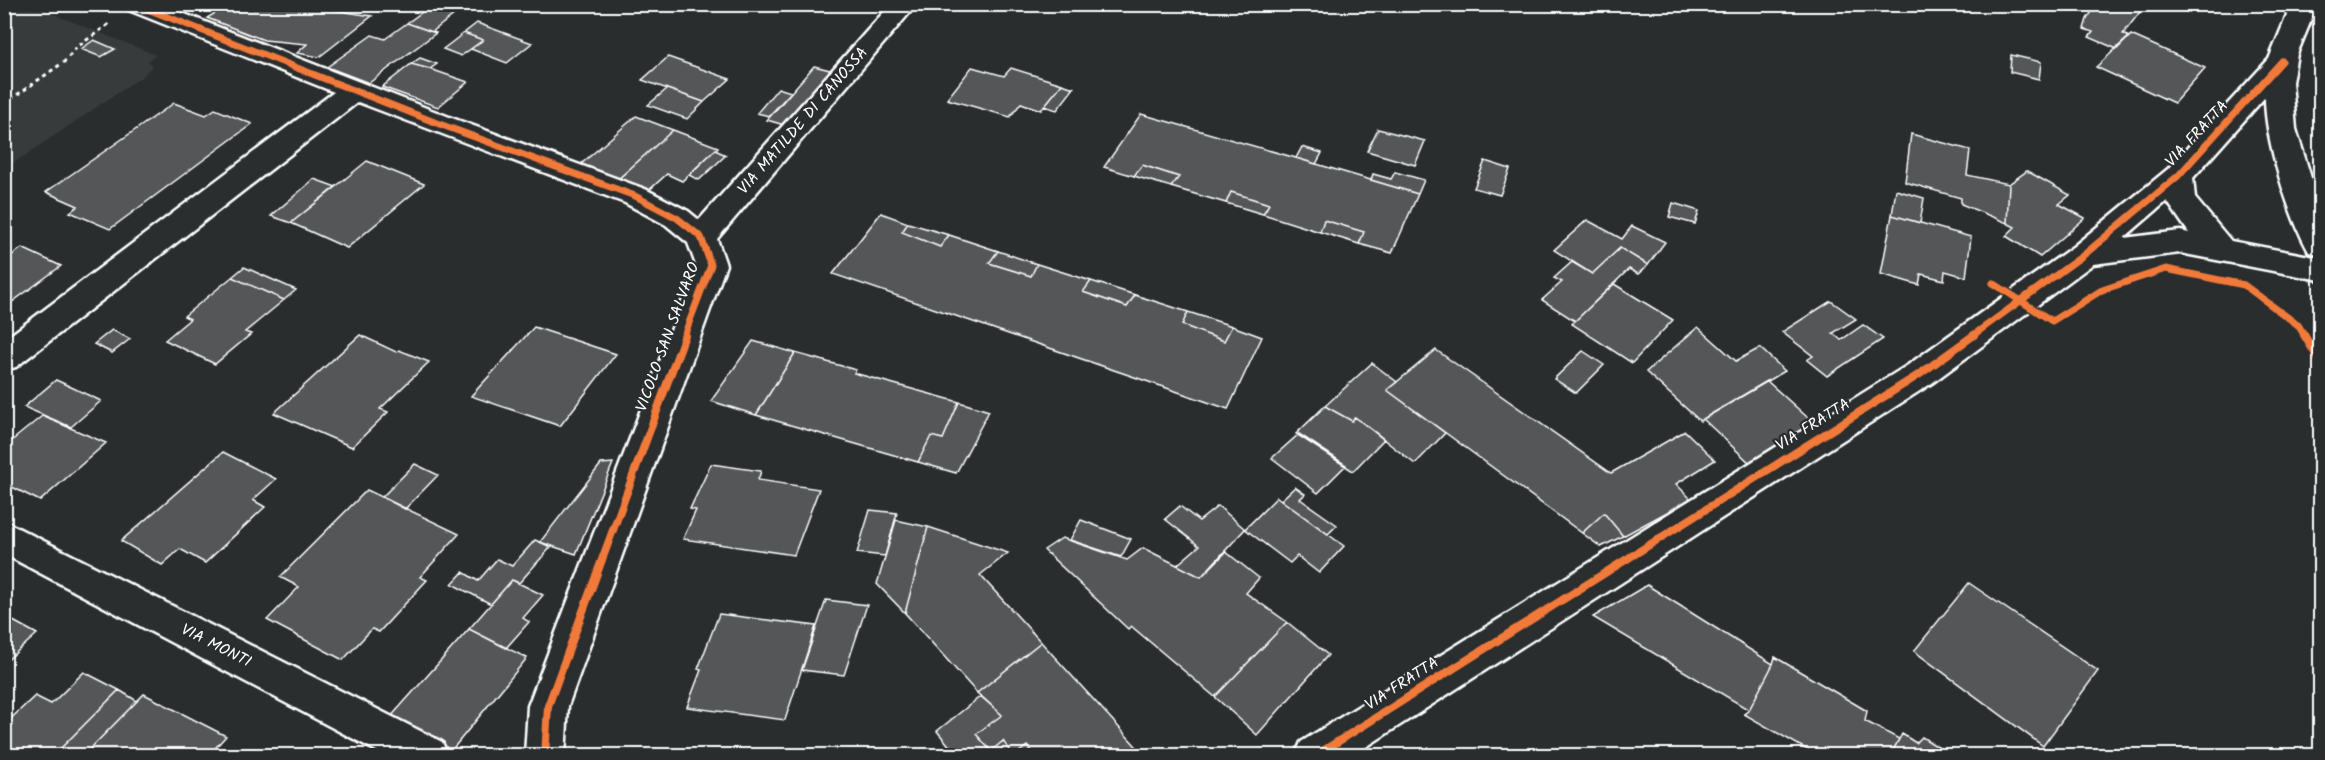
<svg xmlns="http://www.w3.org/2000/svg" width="2325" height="760" font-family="Kalam,sans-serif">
  <rect width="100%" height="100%" fill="#2a2d2e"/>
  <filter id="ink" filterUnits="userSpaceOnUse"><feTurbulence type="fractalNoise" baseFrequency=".0167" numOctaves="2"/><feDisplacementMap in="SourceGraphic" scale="12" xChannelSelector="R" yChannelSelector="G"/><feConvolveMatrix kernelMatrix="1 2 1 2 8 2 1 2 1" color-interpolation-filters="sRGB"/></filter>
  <g filter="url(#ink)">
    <path fill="#373a3b" d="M 5,5 L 31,5 L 156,55 L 148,61 L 152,66 L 143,76 L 5,169 Z"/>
    <path fill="#555758" stroke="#fff" stroke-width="1.5" d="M 230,4 L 244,4 L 255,9 L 261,4 L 301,4 L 298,7 L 321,8 L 372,16 L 319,57 L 297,53 L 307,44 L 264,40 L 207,18 Z
      M 2097,4 L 2135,4 L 2143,8 L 2123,34 L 2129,37 L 2117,49 L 2089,37 L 2093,32 L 2084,29 L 2087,19 Z
      M 444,5 L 460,10 L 432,32 L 407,23 L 429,7 L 436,9 Z
      M 407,23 L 436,33 L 369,83 L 327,67 L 372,35 L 385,39 Z
      M 477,23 L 532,43 L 507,63 L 471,49 L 483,40 L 464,33 Z
      M 464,33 L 483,40 L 461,56 L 443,49 Z
      M 2131,35 L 2205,68 L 2174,103 L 2096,67 Z
      M 94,40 L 115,49 L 101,57 L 81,49 Z
      M 2011,55 L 2041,62 L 2039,79 L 2010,72 Z
      M 668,57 L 730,79 L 704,102 L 642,80 Z
      M 420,58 L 437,64 L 430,69 L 411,64 Z
      M 411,64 L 430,69 L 468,82 L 438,107 L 382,87 Z
      M 814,66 L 838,72 L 791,127 L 767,120 Z
      M 972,67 L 1004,76 L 1011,68 L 1062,84 L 1041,110 L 1021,103 L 1010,117 L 947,99 Z
      M 1062,84 L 1074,88 L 1057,110 L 1044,106 Z
      M 778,88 L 791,92 L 769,116 L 757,113 Z
      M 667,89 L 704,102 L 687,119 L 648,105 Z
      M 174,103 L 206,115 L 215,109 L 252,124 L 110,229 L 70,212 L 78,206 L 46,192 Z
      M 1141,114 L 1296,158 L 1418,194 L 1392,253 L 1359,244 L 1364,232 L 1324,220 L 1320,232 L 1263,214 L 1269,204 L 1231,192 L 1226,203 L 1171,187 L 1179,177 L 1142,165 L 1134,176 L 1104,167 Z
      M 636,116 L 673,130 L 617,180 L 581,164 Z
      M 1378,129 L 1425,141 L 1415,165 L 1367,151 Z
      M 673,130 L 718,147 L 682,181 L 667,174 L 646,193 L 617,180 Z
      M 1911,134 L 1970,150 L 1967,175 L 2009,184 L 2007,223 L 1961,204 L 1961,198 L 1905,182 Z
      M 1302,147 L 1322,153 L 1316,164 L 1296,158 Z
      M 715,150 L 726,155 L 699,180 L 689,175 Z
      M 367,161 L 424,184 L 347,248 L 291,223 Z
      M 1485,161 L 1510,169 L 1500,195 L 1474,188 Z
      M 1142,165 L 1179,177 L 1171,187 L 1134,176 Z
      M 2027,171 L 2070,195 L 2059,204 L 2085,218 L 2040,257 L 2006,236 L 2015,227 L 2007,223 L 2009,184 Z
      M 1395,172 L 1424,180 L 1418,194 L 1371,180 L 1373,174 L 1391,179 Z
      M 314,179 L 336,187 L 291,223 L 271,216 Z
      M 1896,190 L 1924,198 L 1920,223 L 1892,215 Z
      M 1231,192 L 1269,204 L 1263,214 L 1226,203 Z
      M 1673,203 L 1699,211 L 1695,224 L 1669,217 Z
      M 881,213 L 908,223 L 902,232 L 940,247 L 949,235 L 998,251 L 989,263 L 1031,276 L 1037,264 L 1091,281 L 1083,292 L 1127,307 L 1135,295 L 1188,312 L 1182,325 L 1224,341 L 1232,326 L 1262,337 L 1228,409 L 833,274 Z
      M 1892,215 L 1971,237 L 1966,277 L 1945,271 L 1944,280 L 1921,274 L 1919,285 L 1881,274 Z
      M 1324,220 L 1364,232 L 1359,244 L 1320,232 Z
      M 1587,220 L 1622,239 L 1632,226 L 1665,242 L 1648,265 L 1620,248 L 1592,274 L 1554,250 Z
      M 908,223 L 949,235 L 940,247 L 902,232 Z
      M 22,248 L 61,266 L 4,308 L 4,253 L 11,256 Z
      M 1620,248 L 1648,265 L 1638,274 L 1629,269 L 1575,321 L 1542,300 L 1562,282 L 1554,278 L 1572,262 L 1592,274 Z
      M 998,251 L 1037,264 L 1031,276 L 989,263 Z
      M 244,267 L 296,290 L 284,300 L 232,277 Z
      M 232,277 L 284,300 L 245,332 L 251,334 L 215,364 L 165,340 L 190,319 L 184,316 Z
      M 1091,281 L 1135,295 L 1127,307 L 1083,292 Z
      M 1614,284 L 1673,320 L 1632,363 L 1572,324 Z
      M 1831,301 L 1856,319 L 1833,333 L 1841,340 L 1863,325 L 1883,339 L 1827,376 L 1807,360 L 1813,356 L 1782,332 Z
      M 1188,312 L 1232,326 L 1224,341 L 1182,325 Z
      M 534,327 L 616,354 L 560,426 L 471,396 Z
      M 1698,327 L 1736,361 L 1760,348 L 1785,371 L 1700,421 L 1646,372 Z
      M 112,330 L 130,339 L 112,353 L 94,344 Z
      M 360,335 L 396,352 L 399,350 L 429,362 L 380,409 L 388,412 L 352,447 L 274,413 Z
      M 753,341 L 795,353 L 756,415 L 711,401 Z
      M 1436,350 L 1611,473 L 1685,431 L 1715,460 L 1676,484 L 1691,499 L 1623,536 L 1604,513 L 1582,533 L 1387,390 Z
      M 1583,351 L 1604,365 L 1576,393 L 1554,379 Z
      M 795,353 L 856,370 L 854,373 L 959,402 L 943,439 L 931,436 L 918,462 L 756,415 Z
      M 1372,363 L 1397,382 L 1387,390 L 1445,433 L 1415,464 L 1355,417 L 1352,421 L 1325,406 Z
      M 56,380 L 101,401 L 71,427 L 24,407 Z
      M 1767,381 L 1817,426 L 1751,464 L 1703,419 Z
      M 959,402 L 989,411 L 956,473 L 918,462 L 931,436 L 943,439 Z
      M 1325,406 L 1352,421 L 1355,417 L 1384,439 L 1353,471 L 1296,434 Z
      M 42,416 L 106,443 L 40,501 L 4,483 L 4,447 Z
      M 1299,434 L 1346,465 L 1318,493 L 1272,458 Z
      M 223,452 L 276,479 L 253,500 L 265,507 L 205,563 L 180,549 L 162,565 L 121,541 Z
      M 613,463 L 576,554 L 540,542 L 601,464 Z
      M 415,464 L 438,475 L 405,509 L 382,497 Z
      M 711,464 L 761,471 L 758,480 L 819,489 L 794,555 L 683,539 L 696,510 L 690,509 Z
      M 1295,487 L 1305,494 L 1300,499 L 1337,525 L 1328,534 L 1281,500 Z
      M 367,490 L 459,534 L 420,577 L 427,580 L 379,632 L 372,629 L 343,660 L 267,620 L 299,587 L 280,577 Z
      M 1277,497 L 1344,546 L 1319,573 L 1297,556 L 1290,563 L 1245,529 Z
      M 1180,506 L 1199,521 L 1218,506 L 1245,529 L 1201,577 L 1177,565 L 1199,546 L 1165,519 Z
      M 870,510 L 897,513 L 885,556 L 857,553 Z
      M 1604,513 L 1623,536 L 1601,547 L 1582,533 Z
      M 896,520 L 928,527 L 905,613 L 877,584 Z
      M 1081,520 L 1131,539 L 1121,557 L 1070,540 Z
      M 928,527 L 1008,553 L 980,575 L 1041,642 L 977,693 L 905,613 Z
      M 1062,538 L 1127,560 L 1143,548 L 1201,577 L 1226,552 L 1259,578 L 1246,593 L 1287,622 L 1215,697 L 1131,626 L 1128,629 L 1044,550 Z
      M 535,540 L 551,547 L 519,583 L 512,580 L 491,604 L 452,584 L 463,572 L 478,581 L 497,559 L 512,566 Z
      M 512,580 L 543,595 L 523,618 L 529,622 L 506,648 L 469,629 Z
      M 1969,583 L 2098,671 L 2043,746 L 1914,651 Z
      M 1647,585 L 1773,664 L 1749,710 L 1593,617 Z
      M 826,600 L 867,605 L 844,675 L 802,670 Z
      M 719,614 L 816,626 L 785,720 L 687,707 L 701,670 L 698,669 Z
      M 4,616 L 37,634 L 4,663 Z
      M 1287,622 L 1328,655 L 1257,735 L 1215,697 Z
      M 469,629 L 527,658 L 451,751 L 388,720 Z
      M 1041,642 L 1145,756 L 1035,756 L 1027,746 L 1014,756 L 1003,741 L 991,751 L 976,734 L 1002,715 L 977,693 Z
      M 1775,657 L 1867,711 L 1865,721 L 1899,739 L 1890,756 L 1818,756 L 1744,714 L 1749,710 L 1773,664 Z
      M 84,672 L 119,690 L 53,756 L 4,756 L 4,725 L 35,696 L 51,704 Z
      M 119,690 L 137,701 L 83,756 L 53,756 Z
      M 144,694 L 226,736 L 208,756 L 83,756 Z
      M 981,696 L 1002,715 L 976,734 L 991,751 L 1003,741 L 1014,756 L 944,756 L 952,749 L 937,731 Z
      M 1902,734 L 1916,743 L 1922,737 L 1952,756 L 1890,756 Z
      M 1027,746 L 1035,756 L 1014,756 Z"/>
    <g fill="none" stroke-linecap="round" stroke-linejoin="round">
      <g stroke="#fff" stroke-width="5">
        <path id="minor" d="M 123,4 L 159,4 L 452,118 L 645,189 L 688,211 L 699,220 L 891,4 L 917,4 L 717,239 L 726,265 L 568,706 L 565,756 L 525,756 L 528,706 L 696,265 L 688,243 L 666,225 L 625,203 L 358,102 L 16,367 L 4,370 L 4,340 L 334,92 L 126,9 Z
          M 2289,4 L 2315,4 L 2316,8 L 2297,54 L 2292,82 L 2296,129 L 2320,207 L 2320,255 L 2309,252 C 2288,214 2265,140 2265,97 L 2193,178 L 2195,198 L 2231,241 L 2320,258 L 2320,280 L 2180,253 L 2093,264 L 1932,383 L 1352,756 L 1295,756 L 1301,742 L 1908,365 L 2074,246 L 2168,169 L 2269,59 L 2290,8 ZM 2167,201 L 2189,233 L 2180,231 L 2124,238 Z
          M 4,521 L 442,742 L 448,756 L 386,756 L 4,554 Z"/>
      </g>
      <path stroke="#fff" stroke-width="3" stroke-dasharray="4 4" stroke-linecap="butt" d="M 4,104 L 64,62 L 77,47 L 109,24"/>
      <use href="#minor" fill="#2a2d2e" fill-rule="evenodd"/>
      <g stroke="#2a2d2e" stroke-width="10">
        <path id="cycleway-far1" d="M 135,4 L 442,125 L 635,196 L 677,218 L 701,237 L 711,265 L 684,336
          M 1993,283 L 2052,321 L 2102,290 L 2166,269 L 2244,285 L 2298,325 L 2305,336
          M 1972,336 L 2085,254 L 2178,176 L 2282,61"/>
      </g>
      <g stroke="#2a2d2e" stroke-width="12">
        <path id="cycleway" d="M 2304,335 L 2320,361
          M 545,756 L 548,706 L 685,335
          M 1315,756 L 1920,374 L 1974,335"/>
      </g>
      <use href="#cycleway-far1" stroke="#f17a3a" stroke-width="7"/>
      <use href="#cycleway" stroke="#f17a3a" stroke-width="8"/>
    </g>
  </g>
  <g text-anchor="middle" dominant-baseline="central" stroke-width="4.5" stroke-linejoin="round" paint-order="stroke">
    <g font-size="16" fill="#fff" stroke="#2a2d2e">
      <text transform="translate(803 121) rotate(-49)">VIA MATILDE DI CANOSSA</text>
      <text transform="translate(2197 134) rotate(-47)">VIA FRATTA</text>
      <text transform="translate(668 337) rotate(-70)">VICOLO SAN SALVARO</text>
      <text transform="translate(1813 425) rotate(-32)">VIA FRATTA</text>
      <text transform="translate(216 646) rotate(27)">VIA MONTI</text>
      <text transform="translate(1402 684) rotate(-33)">VIA FRATTA</text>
    </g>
  </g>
  <rect width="2325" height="760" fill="none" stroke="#2a2d2e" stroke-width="24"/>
  <rect x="12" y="12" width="2301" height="736" fill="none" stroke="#fff" stroke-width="2" filter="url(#ink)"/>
</svg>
